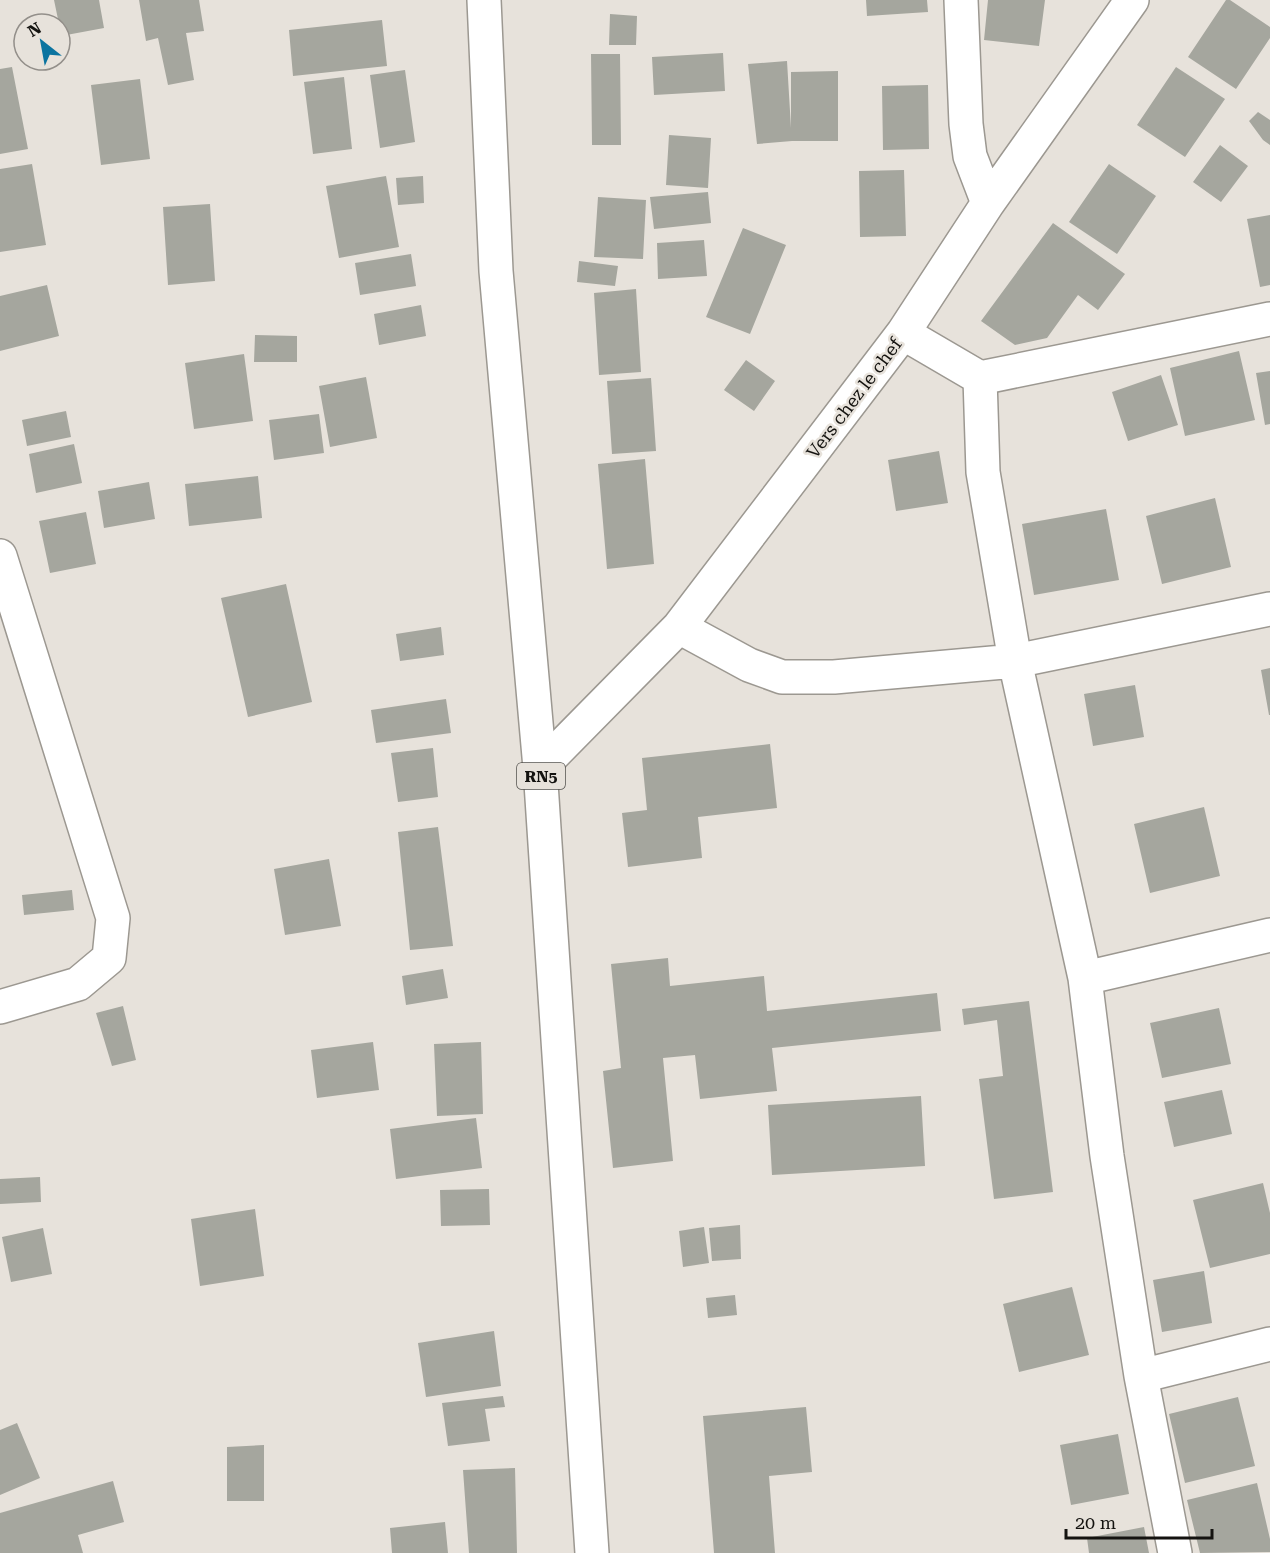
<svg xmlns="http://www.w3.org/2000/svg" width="1270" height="1553" font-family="'Roboto Serif',serif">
  <rect width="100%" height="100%" fill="#e7e2db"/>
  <path fill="#a5a69e" d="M 54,0 L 99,0 L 104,28 L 61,36 L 60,24 L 59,24 Z
    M 139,0 L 199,0 L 204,31 L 186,33 L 194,80 L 168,85 L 158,38 L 146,41 Z
    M 866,0 L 927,0 L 928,12 L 867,16 Z
    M 988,0 L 1045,0 L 1039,46 L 984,40 Z
    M 1226,0 L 1230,0 L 1270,27 L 1270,38 L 1236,89 L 1188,57 Z
    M 610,14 L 637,16 L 636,45 L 609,45 Z
    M 382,20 L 387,66 L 293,76 L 289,30 Z
    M 723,53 L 725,91 L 654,95 L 652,57 Z
    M 591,54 L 620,54 L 621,145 L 592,145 Z
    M 787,61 L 791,128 L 791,72 L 838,71 L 838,141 L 792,141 L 757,144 L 748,64 Z
    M 12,67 L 28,149 L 0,154 L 0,69 Z
    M 1176,67 L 1225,99 L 1185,157 L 1137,125 Z
    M 405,70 L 415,142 L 380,148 L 370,75 Z
    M 344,77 L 352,149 L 313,154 L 304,82 Z
    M 140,79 L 150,159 L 101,165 L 91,85 Z
    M 928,85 L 929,149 L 883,150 L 882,86 Z
    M 1258,112 L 1270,120 L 1270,145 L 1263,140 L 1249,121 Z
    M 669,135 L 711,138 L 708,188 L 666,185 Z
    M 1220,145 L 1248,166 L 1221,202 L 1193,182 Z
    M 32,164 L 46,245 L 0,252 L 0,169 Z
    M 1109,164 L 1156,196 L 1117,254 L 1069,222 Z
    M 904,170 L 906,236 L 860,237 L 859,171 Z
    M 386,176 L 399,247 L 339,258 L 326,186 Z
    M 423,176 L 424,203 L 398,205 L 396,178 Z
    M 708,192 L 711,223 L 654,229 L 650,197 Z
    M 598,197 L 646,200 L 643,259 L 594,257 Z
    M 210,204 L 215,281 L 168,285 L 163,207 Z
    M 1270,215 L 1270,285 L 1260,287 L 1247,219 Z
    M 1053,223 L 1125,274 L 1098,310 L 1078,295 L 1047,338 L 1015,345 L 981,321 Z
    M 743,228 L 786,245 L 750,334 L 706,317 Z
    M 704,240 L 707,276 L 658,279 L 657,243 Z
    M 411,254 L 416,286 L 360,295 L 355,263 Z
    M 579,261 L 618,266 L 615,286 L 577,282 Z
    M 47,285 L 59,336 L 0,351 L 0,296 Z
    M 636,289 L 641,372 L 599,375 L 594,293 Z
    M 421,305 L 426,336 L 379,345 L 374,314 Z
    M 255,335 L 297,336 L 297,362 L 254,362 Z
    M 1239,351 L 1255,420 L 1185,436 L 1170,368 Z
    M 244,354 L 253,421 L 194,429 L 185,363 Z
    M 746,360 L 775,381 L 754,411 L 724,390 Z
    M 1270,371 L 1270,424 L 1265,425 L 1256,373 Z
    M 1161,375 L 1178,425 L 1128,441 L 1112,392 Z
    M 366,377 L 377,438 L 330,447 L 319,386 Z
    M 651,378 L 656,451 L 612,454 L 607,381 Z
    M 66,411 L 71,437 L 27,446 L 22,420 Z
    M 319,414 L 324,453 L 274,460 L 269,420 Z
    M 74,444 L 82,483 L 36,493 L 29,454 Z
    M 939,451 L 948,503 L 896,511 L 888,460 Z
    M 645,459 L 654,564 L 607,569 L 598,464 Z
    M 258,476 L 262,518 L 189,526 L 185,484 Z
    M 149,482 L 155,519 L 104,528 L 98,491 Z
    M 1215,498 L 1231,567 L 1162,584 L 1146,516 Z
    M 1106,509 L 1119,580 L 1034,595 L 1022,524 Z
    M 86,512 L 96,564 L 50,573 L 39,521 Z
    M 286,584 L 312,702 L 248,717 L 221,598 Z
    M 441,627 L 444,655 L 400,661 L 396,634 Z
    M 1270,668 L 1270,715 L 1269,715 L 1261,670 Z
    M 1135,685 L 1144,737 L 1093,746 L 1084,694 Z
    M 446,699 L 451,733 L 376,743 L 371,710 Z
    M 770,744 L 777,808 L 698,817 L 702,858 L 628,867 L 622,813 L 647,810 L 642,758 Z
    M 433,748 L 438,797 L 398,802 L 391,753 Z
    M 1204,807 L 1220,876 L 1150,893 L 1134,824 Z
    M 438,827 L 453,946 L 410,950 L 398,832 Z
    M 329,859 L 341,926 L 285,935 L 274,869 Z
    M 72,890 L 74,910 L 24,915 L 22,895 Z
    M 668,958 L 670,986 L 764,976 L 767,1011 L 937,993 L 941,1031 L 772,1048 L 777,1091 L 700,1099 L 695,1055 L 663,1058 L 673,1161 L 613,1168 L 603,1071 L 621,1068 L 611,964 Z
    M 443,969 L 448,998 L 406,1005 L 402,976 Z
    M 1029,1001 L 1053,1192 L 994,1199 L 979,1079 L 1003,1076 L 997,1020 L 964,1025 L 962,1009 Z
    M 123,1006 L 136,1060 L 112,1066 L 96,1013 Z
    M 1219,1008 L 1231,1064 L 1162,1078 L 1150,1023 Z
    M 373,1042 L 379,1090 L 317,1098 L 311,1050 Z
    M 481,1042 L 483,1114 L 437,1116 L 434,1044 Z
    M 1222,1090 L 1232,1134 L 1174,1147 L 1164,1102 Z
    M 921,1096 L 925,1166 L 772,1175 L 768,1105 Z
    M 476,1118 L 482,1168 L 396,1179 L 390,1129 Z
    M 40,1177 L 41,1202 L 0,1204 L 0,1179 Z
    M 1263,1183 L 1270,1213 L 1270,1254 L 1210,1268 L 1193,1200 Z
    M 489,1189 L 490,1225 L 441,1226 L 440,1190 Z
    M 255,1209 L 264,1276 L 200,1286 L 191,1219 Z
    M 740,1225 L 741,1259 L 712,1261 L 709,1228 Z
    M 704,1227 L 709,1263 L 683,1267 L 679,1231 Z
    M 43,1228 L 52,1274 L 11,1282 L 2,1237 Z
    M 1204,1271 L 1212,1323 L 1162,1332 L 1153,1280 Z
    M 1072,1287 L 1089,1355 L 1019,1372 L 1003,1304 Z
    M 735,1295 L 737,1315 L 708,1318 L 706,1298 Z
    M 494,1331 L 501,1386 L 426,1397 L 418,1343 Z
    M 503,1396 L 505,1407 L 485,1409 L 490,1441 L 448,1446 L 442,1403 Z
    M 1238,1397 L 1255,1466 L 1185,1483 L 1169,1414 Z
    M 806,1407 L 812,1472 L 769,1476 L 775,1553 L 714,1553 L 703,1416 Z
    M 17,1423 L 40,1478 L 0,1495 L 0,1430 Z
    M 1118,1434 L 1129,1494 L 1071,1505 L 1060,1445 Z
    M 264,1445 L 264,1501 L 227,1501 L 227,1447 Z
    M 515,1468 L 517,1553 L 469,1553 L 463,1470 Z
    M 113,1481 L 124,1522 L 78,1535 L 83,1553 L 0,1553 L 0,1513 Z
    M 1257,1483 L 1270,1539 L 1270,1552 L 1200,1553 L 1187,1500 Z
    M 445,1522 L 448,1553 L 392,1553 L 390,1528 Z
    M 1144,1527 L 1149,1553 L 1089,1553 L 1087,1538 Z"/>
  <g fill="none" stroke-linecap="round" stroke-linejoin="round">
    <g stroke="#9c9891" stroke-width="36">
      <path id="minor" d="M 961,0 L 966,124 L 970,156 L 988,203
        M 903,333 L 980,378 L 983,472 L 1015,661 L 1085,978 L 1107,1156 L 1141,1376 L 1175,1553
        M 980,378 L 1270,319
        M 0,556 L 113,918 L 109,958 L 78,984 L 0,1007
        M 679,627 L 749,665 L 782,677 L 834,677 L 1015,661 L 1270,609
        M 540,768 L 679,627 L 903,333 L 988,203 L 1132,0
        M 1085,978 L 1270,935
        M 1141,1376 L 1270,1344"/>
    </g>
    <g stroke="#9c9891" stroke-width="36">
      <path id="trunk" d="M 484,0 L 496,271 L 540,768 L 592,1553"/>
    </g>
    <use href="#minor" stroke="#fff" stroke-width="33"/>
    <use href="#trunk" stroke="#fff" stroke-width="33"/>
  </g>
  <g text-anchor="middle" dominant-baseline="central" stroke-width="5" stroke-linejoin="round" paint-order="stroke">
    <rect fill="#e7e2db" stroke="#53514d" stroke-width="1.5" x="517" y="763" width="48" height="26" rx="4.5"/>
    <g font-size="16" font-weight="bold" fill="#141310">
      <text x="541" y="776">RN5</text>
    </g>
    <g font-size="18" fill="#141310" stroke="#e7e2db">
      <text transform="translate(854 398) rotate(-53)">Vers chez le chef</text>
    </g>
  </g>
  <g transform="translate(42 42) rotate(329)"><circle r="28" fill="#e7e2db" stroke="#938f8a" stroke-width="1.5"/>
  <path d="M0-4.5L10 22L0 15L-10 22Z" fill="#0b74a0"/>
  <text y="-9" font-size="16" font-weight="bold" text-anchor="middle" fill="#141310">N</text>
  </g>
  <path d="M1066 1529v9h146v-9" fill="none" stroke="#141310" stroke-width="3"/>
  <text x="1075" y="1529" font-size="18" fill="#141310" stroke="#e7e2db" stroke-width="4.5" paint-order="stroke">20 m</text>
</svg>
